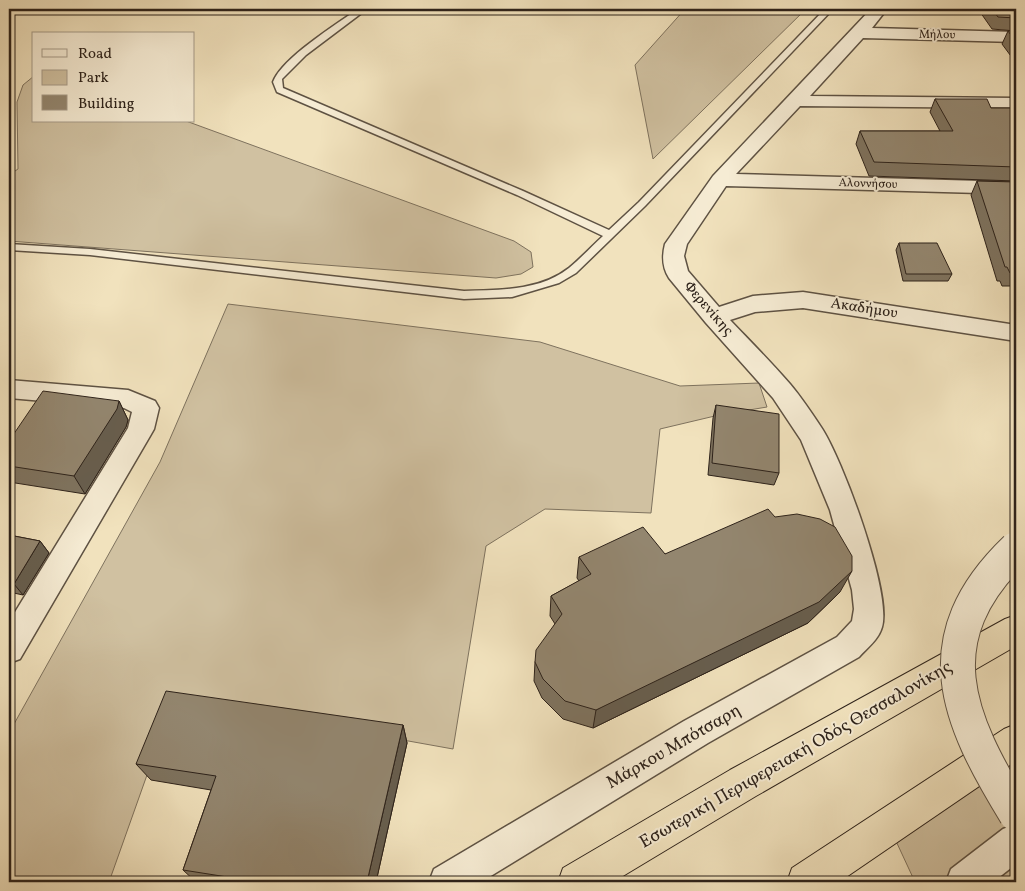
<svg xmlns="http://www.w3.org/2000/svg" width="1025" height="891" font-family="Vollkorn,serif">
  <rect width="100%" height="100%" fill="#f1e2bd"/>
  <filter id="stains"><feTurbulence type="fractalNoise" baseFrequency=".004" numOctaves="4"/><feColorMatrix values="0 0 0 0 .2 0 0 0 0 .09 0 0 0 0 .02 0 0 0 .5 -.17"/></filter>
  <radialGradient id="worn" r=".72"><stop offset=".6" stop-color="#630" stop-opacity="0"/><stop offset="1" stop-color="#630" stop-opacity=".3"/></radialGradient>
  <path fill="#d0c1a1" stroke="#7e725e" d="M 685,9 L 806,9 L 653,159 L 635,65 Z
    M 34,76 L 34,121 L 186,121 L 514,241 L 531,252 L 533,267 L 521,274 L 496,278 L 9,241 L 9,175 L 18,169 L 17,102 L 23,85 Z
    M 228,304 L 540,342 L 680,386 L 759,383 L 767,407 L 719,415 L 660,429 L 651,513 L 545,509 L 486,546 L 453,749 L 174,699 L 109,882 L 9,882 L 9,733 L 160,462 Z
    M 1016,738 L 1016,882 L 915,882 L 889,826 Z"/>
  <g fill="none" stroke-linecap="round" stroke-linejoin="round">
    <g stroke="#5e5243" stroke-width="3">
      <path id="service" d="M 358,9 L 367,9 L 306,55 L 282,79 L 283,88 L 523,191 L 609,230 L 639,202 L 825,9 L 833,9 L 645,206 L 576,273 L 559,283 L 512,297 L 464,299 L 90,255 L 9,250 L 9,244 L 90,249 L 464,291 C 499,290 540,291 569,268 C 581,258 592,246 603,236 L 517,195 L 277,92 L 273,82 C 282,58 337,24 358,9 Z"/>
    </g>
    <g stroke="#5e5243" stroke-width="3">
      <path id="minor" d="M 871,9 L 887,9 L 872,28 L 1016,32 L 1016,42 L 863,38 L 810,96 L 1016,98 L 1016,108 L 800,106 L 736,174 L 1016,182 L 1016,194 L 726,186 L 687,244 L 684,256 L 688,271 L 719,307 L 753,296 L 803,292 L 1016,325 L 1016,341 L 803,308 L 755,312 L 730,320 C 750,341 771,362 790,384 C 801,397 811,412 821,427 C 842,458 892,593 882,627 C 879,639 867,648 859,657 L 708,743 L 481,882 L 429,882 L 434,869 L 684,721 L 837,637 L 852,621 L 854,609 L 852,590 L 830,510 L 801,440 L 773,398 L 706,323 L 669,278 C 662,267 662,256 665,244 L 713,176 Z
        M 9,380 L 128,390 L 155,401 L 159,408 L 154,429 L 150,436 L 20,659 L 9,663 L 9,622 L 128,428 L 132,412 L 124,408 L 9,398 Z
        M 1016,824 L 1016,864 L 993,882 L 946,882 L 951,869 L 1003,829 Z"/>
    </g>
    <g stroke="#2d221a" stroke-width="2">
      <path id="trunk" d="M 1016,615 L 1016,646 L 756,796 L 613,882 L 558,882 L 563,868 L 730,770 L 1005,619 Z
        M 1016,724 L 1016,761 L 839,882 L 787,882 L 792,868 L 1004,729 Z"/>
    </g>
    <use href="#service" fill="#f6ecd4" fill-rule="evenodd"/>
    <use href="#minor" fill="#f6ecd4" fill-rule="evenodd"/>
    <use href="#trunk" fill="#f1e2bd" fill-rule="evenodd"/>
    <g stroke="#5e5243" stroke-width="36" stroke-linecap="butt">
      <path id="tertiary-bridge" d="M 1016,549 C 922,639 957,718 1016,814"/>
    </g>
    <use href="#tertiary-bridge" stroke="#f6ecd4" stroke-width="34"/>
  </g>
  <path fill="#7e735f" stroke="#2d221a" d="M 978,9 L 1016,9 L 1016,63 L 1002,44 L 1008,31 L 1016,31 L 992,29 Z
    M 935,99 L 991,108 L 1016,108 L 1016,181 L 869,176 L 856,144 L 860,131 L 940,131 L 930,112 Z
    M 977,181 L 1016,182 L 1016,286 L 1002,286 L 1000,281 L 997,281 L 971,195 Z
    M 899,243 L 952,274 L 948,281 L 903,281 L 896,250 Z
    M 119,401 L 128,420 L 126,427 L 85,494 L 9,482 L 9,441 Z
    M 716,405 L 779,473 L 774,485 L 708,475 L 713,418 Z
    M 9,535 L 40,541 L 49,553 L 23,595 L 9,592 Z
    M 665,554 L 840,592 L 808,623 L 593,728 L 563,719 L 542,698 L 534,681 L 535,662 L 555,624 L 550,616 L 551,596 L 579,581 L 577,578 L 579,557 Z
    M 403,725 L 407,743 L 376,882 L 196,882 L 183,870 L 211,790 L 151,780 L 136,764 Z"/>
  <path fill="#675e4e" stroke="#2d221a" d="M 119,401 L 128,420 L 126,427 L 85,494 L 74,476 Z
    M 40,541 L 49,553 L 23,595 L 14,584 Z
    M 852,571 L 840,592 L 808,623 L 593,728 L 596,710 Z
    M 403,725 L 407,743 L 376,882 L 367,882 Z"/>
  <path fill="#93866f" stroke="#2d221a" d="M 992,9 L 1016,9 L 1016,18 L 998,17 Z
    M 1008,31 L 1016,31 L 1016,42 Z
    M 935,99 L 987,99 L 991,108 L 1016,108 L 1016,167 L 874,162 L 860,131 L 953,131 Z
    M 977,181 L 1016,182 L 1016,273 L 1010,273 L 1007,267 L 1005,267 Z
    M 899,243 L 937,243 L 952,274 L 906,274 Z
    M 43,391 L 119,401 L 117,409 L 74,476 L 9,466 L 9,441 Z
    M 716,405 L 779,414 L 779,473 L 712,463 Z
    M 768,509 L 775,517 L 797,514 L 820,519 L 835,527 L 852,556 L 852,571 L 819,602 L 596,710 L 565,701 L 543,679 L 535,662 L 536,650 L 562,614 L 551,596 L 591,574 L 579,557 L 643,527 L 665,554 Z
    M 9,535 L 40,541 L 14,584 L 9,583 Z
    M 166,691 L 403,725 L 367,882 L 259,882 L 183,870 L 216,776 L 136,764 Z"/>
  <g text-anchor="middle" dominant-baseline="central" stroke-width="4" stroke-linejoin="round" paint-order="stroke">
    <g font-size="12" fill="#2d221a" stroke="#f6ecd4">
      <text transform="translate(937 35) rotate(1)">Μήλου</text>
      <text transform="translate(868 184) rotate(2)">Αλοννήσου</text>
    </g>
    <g font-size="15" fill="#2d221a" stroke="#f6ecd4">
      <text transform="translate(708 309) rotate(49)">Φερενίκης</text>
      <text transform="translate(864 309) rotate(9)">Ακαδήμου</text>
    </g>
    <g font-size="18" fill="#2d221a" stroke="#f6ecd4">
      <text transform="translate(674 747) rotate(-30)">Μάρκου Μπότσαρη</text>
      <text transform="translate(796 755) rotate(-30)">Εσωτερική Περιφερειακή Οδός Θεσσαλονίκης</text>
    </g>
  </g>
  <rect width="1025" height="891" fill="none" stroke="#f1e2bd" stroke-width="30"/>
  <rect x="10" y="10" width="1005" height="871" fill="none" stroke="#2d221a" stroke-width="2.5"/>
  <rect x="15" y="15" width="995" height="861" fill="none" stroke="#2d221a"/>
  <rect x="32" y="32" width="162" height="90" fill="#f6ecd4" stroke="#a69b8a"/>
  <rect x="42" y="49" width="25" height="8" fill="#f6ecd4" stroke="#a69b8a"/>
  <text x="78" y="58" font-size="15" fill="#2d221a">Road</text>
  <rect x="42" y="70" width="25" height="15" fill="#d0c1a1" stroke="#a69b8a"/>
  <text x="78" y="82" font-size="15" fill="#2d221a">Park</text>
  <rect x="42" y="95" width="25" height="15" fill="#93866f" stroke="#a69b8a"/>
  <text x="78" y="108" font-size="15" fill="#2d221a">Building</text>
  <rect width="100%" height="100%" filter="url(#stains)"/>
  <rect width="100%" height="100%" fill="url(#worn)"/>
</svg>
